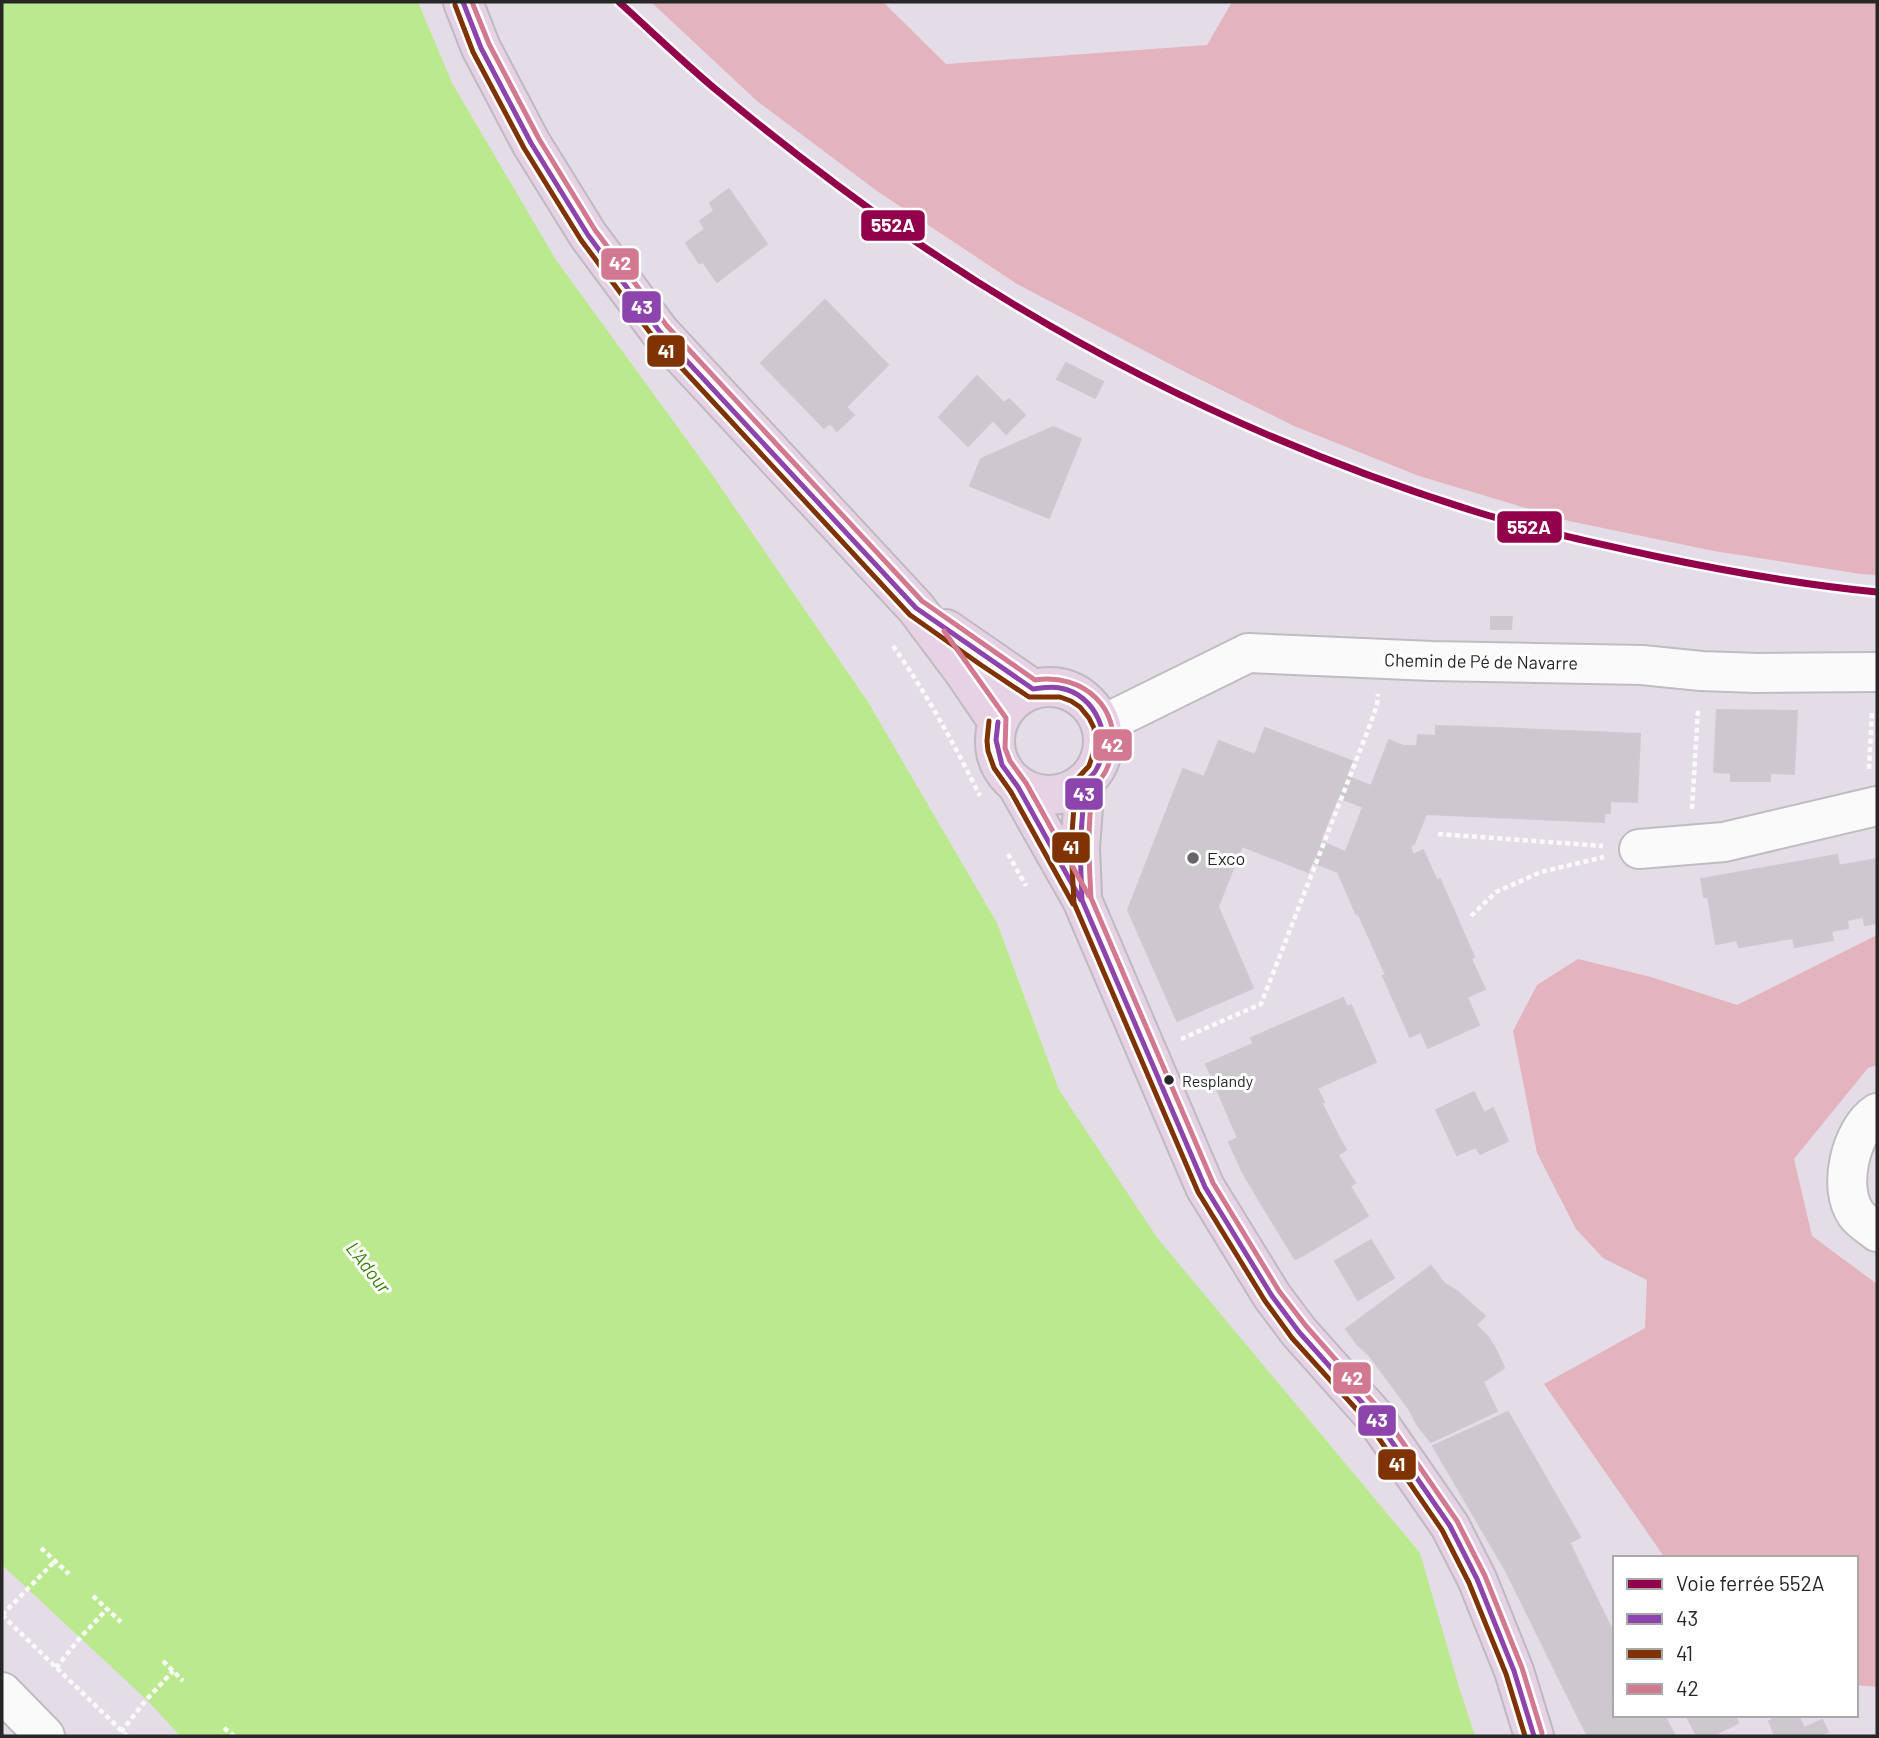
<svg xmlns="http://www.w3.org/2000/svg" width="1879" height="1738" font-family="Barlow,sans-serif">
  <rect width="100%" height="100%" fill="#e4dce7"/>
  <path fill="#e3b4bd" d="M 651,2 L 883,2 L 946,64 L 1207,45 L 1232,2 L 1877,2 L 1877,575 L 1861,574 L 1714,551 L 1569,521 L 1419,476 L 1294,426 L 1187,373 L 1017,284 L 877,191 L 757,101 Z
    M 1877,935 L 1877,1065 L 1868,1068 L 1794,1159 L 1812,1236 L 1877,1284 L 1877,1687 L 1856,1685 L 1856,1558 L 1665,1558 L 1544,1384 L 1645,1328 L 1647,1280 L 1603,1258 L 1576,1229 L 1537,1153 L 1513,1031 L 1537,985 L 1578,959 L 1651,977 L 1737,1005 Z"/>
  <path fill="#bbea8e" d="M 2,2 L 418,2 L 452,83 L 556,260 L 711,473 L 868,702 L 997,923 L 1059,1090 L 1158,1239 L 1420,1553 L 1459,1687 L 1475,1736 L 180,1736 L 149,1702 L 2,1565 Z"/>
  <path fill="#cdc7ce" stroke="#cfc8d1" stroke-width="2" d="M 729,189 L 767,244 L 717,282 L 703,262 L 699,263 L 686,243 L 705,229 L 700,221 L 714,211 L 710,203 Z
    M 825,300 L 888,365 L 846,407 L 854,415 L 837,431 L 830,423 L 824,428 L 761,363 Z
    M 1066,363 L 1103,382 L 1095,398 L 1057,379 Z
    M 977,376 L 1004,403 L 1009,399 L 1025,415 L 1006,434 L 993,420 L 968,446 L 939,417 Z
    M 1053,427 L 1081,439 L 1049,518 L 970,486 L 981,459 Z
    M 1491,617 L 1512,617 L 1511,629 L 1491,629 Z
    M 1717,710 L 1797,711 L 1794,774 L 1770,773 L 1770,781 L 1731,781 L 1731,773 L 1714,772 Z
    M 1436,726 L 1471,727 L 1471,738 L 1436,737 Z
    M 1471,727 L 1640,734 L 1637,802 L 1610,801 L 1610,813 L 1604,813 L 1604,822 L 1426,814 L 1414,844 L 1410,846 L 1413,855 L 1423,850 L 1437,881 L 1440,879 L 1474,957 L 1471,959 L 1485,989 L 1467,997 L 1479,1025 L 1428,1048 L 1421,1032 L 1410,1037 L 1383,976 L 1386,975 L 1358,913 L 1356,914 L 1338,872 L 1389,740 L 1403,746 L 1417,746 L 1418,735 L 1471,738 Z
    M 1265,728 L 1352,761 L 1308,872 L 1242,846 L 1218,907 L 1253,988 L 1177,1021 L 1128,910 L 1183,769 L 1204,777 L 1219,741 L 1255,755 Z
    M 1346,776 L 1371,786 L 1363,807 L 1337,797 Z
    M 1320,841 L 1345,852 L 1338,872 L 1312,862 Z
    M 1837,855 L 1839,865 L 1718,887 L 1719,895 L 1704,897 L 1701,879 Z
    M 1877,859 L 1877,923 L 1865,925 L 1863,917 L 1847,920 L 1848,928 L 1831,931 L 1833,940 L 1795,947 L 1793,938 L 1739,947 L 1737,940 L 1716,944 L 1708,897 L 1719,895 L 1718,887 Z
    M 1343,998 L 1347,1007 L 1255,1048 L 1251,1038 Z
    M 1351,1005 L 1376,1062 L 1317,1088 L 1324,1102 L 1312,1107 L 1324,1133 L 1242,1171 L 1229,1142 L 1238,1138 L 1206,1064 L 1253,1044 L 1255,1048 Z
    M 1474,1092 L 1484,1113 L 1493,1108 L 1508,1141 L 1480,1154 L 1476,1147 L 1457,1155 L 1436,1110 Z
    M 1321,1102 L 1334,1128 L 1324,1133 L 1312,1107 Z
    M 1334,1128 L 1346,1150 L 1338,1155 L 1324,1133 Z
    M 1324,1133 L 1355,1183 L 1350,1186 L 1368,1216 L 1304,1255 L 1285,1224 L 1276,1228 L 1259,1200 L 1268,1195 L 1251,1167 Z
    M 1251,1167 L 1268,1195 L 1259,1200 L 1242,1171 Z
    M 1285,1224 L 1304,1255 L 1295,1259 L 1276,1228 Z
    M 1371,1240 L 1394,1278 L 1358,1300 L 1335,1261 Z
    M 1431,1266 L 1444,1283 L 1458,1292 L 1485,1316 L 1476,1325 L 1488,1337 L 1496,1350 L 1504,1368 L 1483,1382 L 1497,1411 L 1431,1442 L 1418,1426 L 1409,1409 L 1369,1355 L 1357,1344 L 1346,1329 Z
    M 1508,1412 L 1580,1537 L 1569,1543 L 1568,1540 L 1506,1571 L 1433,1446 Z
    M 1568,1540 L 1615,1636 L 1615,1701 L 1579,1719 L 1506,1571 Z
    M 1615,1701 L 1615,1715 L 1664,1715 L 1675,1736 L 1588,1736 L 1579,1719 Z
    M 1686,1715 L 1735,1715 L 1738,1723 L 1712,1736 L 1697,1736 Z
    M 1782,1715 L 1798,1715 L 1804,1728 L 1786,1736 L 1775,1736 L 1769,1721 Z
    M 1822,1720 L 1828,1732 L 1818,1736 L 1786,1736 Z"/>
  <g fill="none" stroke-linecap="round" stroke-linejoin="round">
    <g stroke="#bebec0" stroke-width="42">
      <path id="minor" d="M 1102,725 L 1248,653 L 1432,661 L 1642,665 L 1701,671 L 1757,673 L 1877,672
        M 1639,849 L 1724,842 L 1877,806
        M 1877,1113 C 1851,1130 1837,1187 1856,1214 C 1861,1221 1871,1227 1877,1232
        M 2,1692 L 45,1736"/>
    </g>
    <g stroke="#bebbbf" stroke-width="42">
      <path id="major" d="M 463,2 L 481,48 L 531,143 L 588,235 L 660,332 L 916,608 L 964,672 L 998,722
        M 946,629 L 1033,689
        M995 741a54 54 0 1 1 108 0a54 54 0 1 1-108 0Z
        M 1018,787 L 1082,900 L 1205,1187 L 1272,1296 L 1299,1332 L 1374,1416 L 1450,1526 L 1477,1579 L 1514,1671 L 1534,1736
        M 1082,896 L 1080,847 L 1085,782"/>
    </g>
    <path stroke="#fbfafb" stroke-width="4.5" stroke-dasharray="5 3.5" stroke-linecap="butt" d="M 893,646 C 927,694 954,744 980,796
      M 1869,769 L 1872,711
      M 1692,809 L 1698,709
      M 1438,834 L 1603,846
      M 1008,854 L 1026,886
      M 1471,916 L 1496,892 L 1541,872 L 1604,857
      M 1181,1039 L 1261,1004 L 1368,730 L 1377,705 L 1378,694
      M 41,1548 L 69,1574
      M 93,1596 L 121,1622
      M 2,1615 L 127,1736
      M 2,1615 L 55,1561
      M 163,1661 L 183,1681
      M 56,1668 L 79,1639 L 107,1609
      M 224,1728 L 234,1736
      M 121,1732 L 146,1700 L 173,1671"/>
    <use href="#minor" stroke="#fbfafb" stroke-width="38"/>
    <use href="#major" stroke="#e6d1e5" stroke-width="38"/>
    <g stroke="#fff" stroke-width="10">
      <path id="bus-1" d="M 463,2 L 481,48 L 531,143 L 588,235 L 660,332 L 916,608 L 1033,689 C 1042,688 1051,686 1060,688 C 1096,694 1115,739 1096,770 C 1094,774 1089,778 1085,782 L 1080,847 L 1082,900 L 1205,1187 L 1272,1296 L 1299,1332 L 1374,1416 L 1450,1526 L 1477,1579 L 1514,1671 L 1534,1736
        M 998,722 L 996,740 L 1002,765 L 1018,787 L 1081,900"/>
    </g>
    <g stroke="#fff" stroke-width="10">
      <path id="bus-2" d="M 455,5 L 473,52 L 524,148 L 581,240 L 654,338 L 910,615 L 981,665 L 1029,697 L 1060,697 L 1071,701 L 1080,707 L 1089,718 L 1094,728 L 1095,741 L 1093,754 L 1089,766 L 1076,780 L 1071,846 L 1074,903 L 1198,1192 L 1265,1301 L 1292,1338 L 1367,1421 L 1442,1530 L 1469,1583 L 1506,1674 L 1525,1736
        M 989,721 L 987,741 L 988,751 L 994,768 L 1011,792 L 1073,904"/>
    </g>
    <g stroke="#fff" stroke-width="10">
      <path id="bus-3" d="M 472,2 L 489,44 L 539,139 L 595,230 L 667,326 L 922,601 L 1035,680 C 1083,673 1123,708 1111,757 C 1109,764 1106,772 1102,777 C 1098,782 1094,783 1093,790 C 1087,825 1089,862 1091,898 L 1213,1183 L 1279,1291 L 1306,1326 L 1381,1411 L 1457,1521 L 1485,1576 L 1522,1668 L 1542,1733
        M 944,631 L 1006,718 L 1005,748 L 1010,761 L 1026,783 L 1089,896"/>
    </g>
    <use href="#bus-1" stroke="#8e44ad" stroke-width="5"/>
    <use href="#bus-2" stroke="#7f3302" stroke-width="5"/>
    <use href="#bus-3" stroke="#d27890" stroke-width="5"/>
    <g stroke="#fff" stroke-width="12">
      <path id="rail-1" d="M 619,2 C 651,31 681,60 714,88 C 778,141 844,192 912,239 C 1086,358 1279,451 1480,513 C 1539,531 1599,544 1659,557 C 1731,572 1804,585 1877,592"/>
    </g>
    <use href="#rail-1" stroke="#92004c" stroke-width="7"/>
  </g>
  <circle fill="#69666a" stroke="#fff" stroke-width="2.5" cx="1193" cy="858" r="7"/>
  <circle fill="#272727" stroke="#fff" stroke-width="2.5" cx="1169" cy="1080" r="6"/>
  <g text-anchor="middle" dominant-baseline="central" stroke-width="6" stroke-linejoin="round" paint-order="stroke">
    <g font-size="16" fill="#272727" stroke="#fff" text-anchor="start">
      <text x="1182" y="1080">Resplandy</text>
    </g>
    <g font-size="18" fill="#272727" stroke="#fff">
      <text transform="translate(1481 661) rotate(1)">Chemin de Pé de Navarre</text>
    </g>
    <g font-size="18" fill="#272727" stroke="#fff" text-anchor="start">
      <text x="1207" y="858">Exco</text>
    </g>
    <g font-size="19" font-style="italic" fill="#3c840c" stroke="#fff">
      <text transform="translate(369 1267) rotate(52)">L'Adour</text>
    </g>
  </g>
  <g stroke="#fff" stroke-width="2.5">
    <rect x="860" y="209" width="66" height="33" rx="7" fill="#92004c"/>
    <rect x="600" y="247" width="40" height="34" rx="7" fill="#d27890"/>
    <rect x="621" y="290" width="41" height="34" rx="7" fill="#8e44ad"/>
    <rect x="646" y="334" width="40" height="34" rx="7" fill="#7f3302"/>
    <rect x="1496" y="510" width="67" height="34" rx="7" fill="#92004c"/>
    <rect x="1092" y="728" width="41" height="34" rx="7" fill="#d27890"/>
    <rect x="1064" y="777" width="40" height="34" rx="7" fill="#8e44ad"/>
    <rect x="1051" y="831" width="40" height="33" rx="7" fill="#7f3302"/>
    <rect x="1332" y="1361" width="40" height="34" rx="7" fill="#d27890"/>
    <rect x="1357" y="1404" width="40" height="33" rx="7" fill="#8e44ad"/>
    <rect x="1377" y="1448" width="40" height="33" rx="7" fill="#7f3302"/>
  </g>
  <g font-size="19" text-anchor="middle" font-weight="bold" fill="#fff">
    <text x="893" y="232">552A</text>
    <text x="620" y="270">42</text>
    <text x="642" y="314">43</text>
    <text x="666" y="358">41</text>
    <text x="1529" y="534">552A</text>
    <text x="1112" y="752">42</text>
    <text x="1084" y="801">43</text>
    <text x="1071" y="854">41</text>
    <text x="1352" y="1385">42</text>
    <text x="1377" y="1427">43</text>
    <text x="1397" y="1471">41</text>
  </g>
  <rect width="1879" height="1738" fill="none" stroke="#272727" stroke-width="7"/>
  <rect x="1613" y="1556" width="245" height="161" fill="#ffffff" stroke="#a9a9a9" stroke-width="2"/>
  <rect x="1627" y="1579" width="35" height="10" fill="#92004c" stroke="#a9a9a9" stroke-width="2"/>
  <text x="1676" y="1591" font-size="21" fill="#272727">Voie ferrée 552A</text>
  <rect x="1627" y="1614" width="35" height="10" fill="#8e44ad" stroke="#a9a9a9" stroke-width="2"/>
  <text x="1676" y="1626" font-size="21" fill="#272727">43</text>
  <rect x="1627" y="1649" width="35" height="10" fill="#7f3302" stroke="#a9a9a9" stroke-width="2"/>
  <text x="1676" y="1661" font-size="21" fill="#272727">41</text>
  <rect x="1627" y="1684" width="35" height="10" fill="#d27890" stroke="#a9a9a9" stroke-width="2"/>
  <text x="1676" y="1696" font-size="21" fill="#272727">42</text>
</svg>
